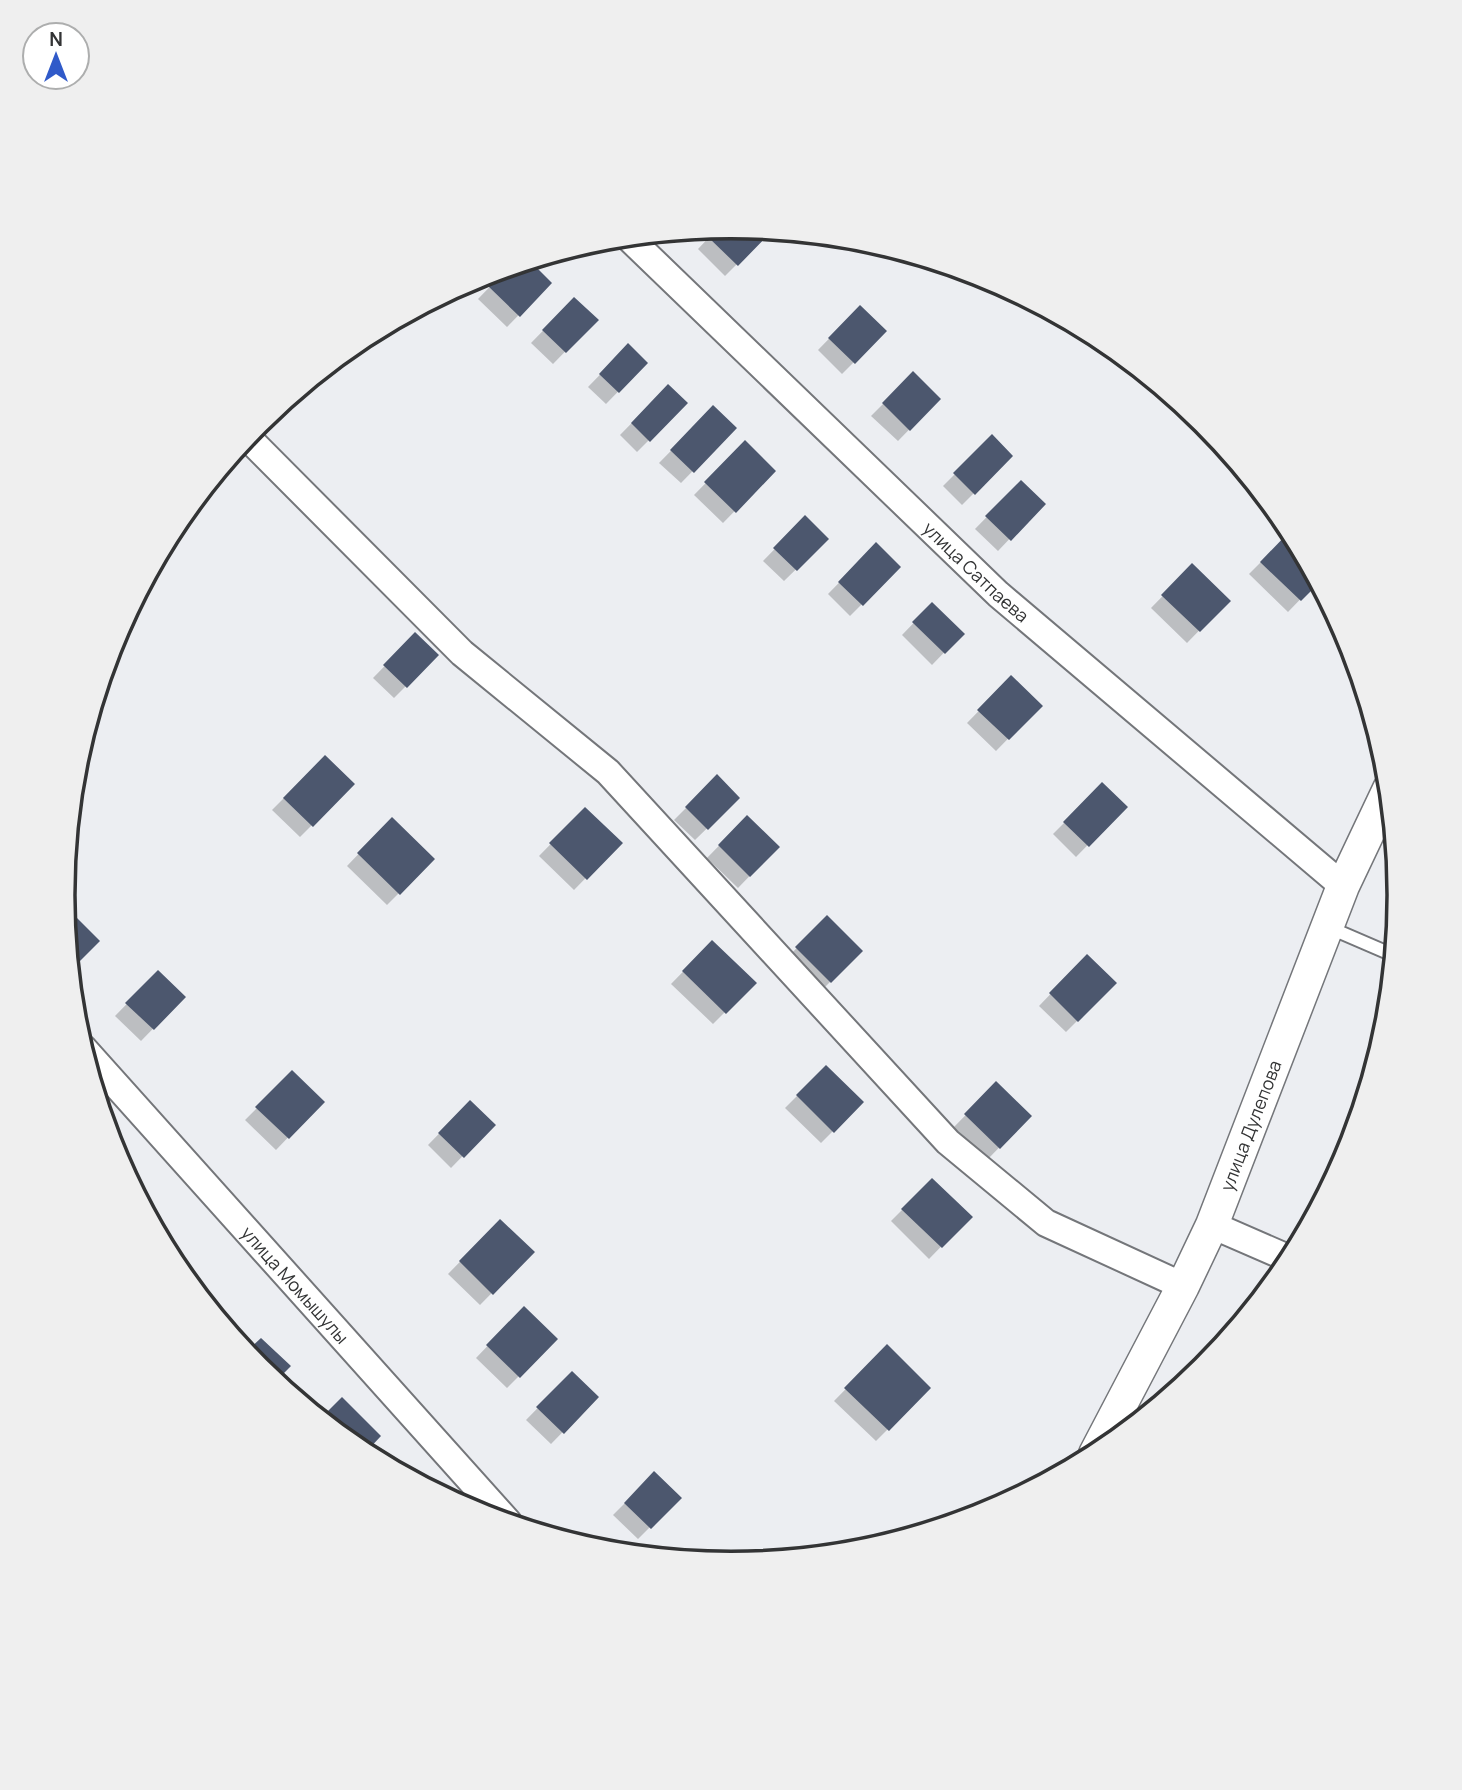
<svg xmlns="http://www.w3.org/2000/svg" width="1462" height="1790" font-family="Manrope,sans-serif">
  <rect width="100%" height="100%" fill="#eceef2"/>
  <path fill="#0003" d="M 731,227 L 765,230 L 768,233 L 725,276 L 698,249 L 718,228 Z
    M 528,262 L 550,283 L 507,327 L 478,299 L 508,268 Z
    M 574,299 L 596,320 L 553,364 L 531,343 Z
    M 860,307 L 885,331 L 842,374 L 818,350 Z
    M 628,346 L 646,363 L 606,404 L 588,387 Z
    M 913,374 L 939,399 L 898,441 L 871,416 Z
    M 668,386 L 686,403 L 637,452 L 620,435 Z
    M 713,408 L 735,428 L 681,483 L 659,463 Z
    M 992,437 L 1011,456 L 962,505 L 943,486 Z
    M 745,443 L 774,471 L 723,523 L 694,495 Z
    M 1021,482 L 1043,504 L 998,551 L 975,529 Z
    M 805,518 L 827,539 L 784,581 L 763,561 Z
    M 1291,532 L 1317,582 L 1288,612 L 1249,574 Z
    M 876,545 L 899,567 L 850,616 L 828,594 Z
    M 1192,566 L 1228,601 L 1187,643 L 1151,608 Z
    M 932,604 L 962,634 L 932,665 L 902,635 Z
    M 415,635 L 437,655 L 394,698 L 373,678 Z
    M 1011,678 L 1040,706 L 996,751 L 967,723 Z
    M 325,757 L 353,784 L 300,837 L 272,810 Z
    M 717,777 L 738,798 L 695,840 L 674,820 Z
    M 1102,785 L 1125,807 L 1076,857 L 1053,834 Z
    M 585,809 L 620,843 L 574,890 L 539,856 Z
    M 747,817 L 778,847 L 738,888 L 707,858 Z
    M 392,819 L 433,859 L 387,905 L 347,866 Z
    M 827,917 L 861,951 L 819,993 L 785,960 Z
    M 712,942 L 754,983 L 713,1024 L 671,984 Z
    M 1087,956 L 1115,983 L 1066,1032 L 1039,1006 Z
    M 158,972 L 184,997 L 141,1041 L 115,1016 Z
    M 826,1067 L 862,1102 L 821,1143 L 785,1108 Z
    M 292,1073 L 322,1102 L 276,1150 L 245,1120 Z
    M 996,1084 L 1030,1116 L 987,1160 L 954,1127 Z
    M 470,1102 L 493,1125 L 451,1168 L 428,1145 Z
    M 932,1180 L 970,1217 L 929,1259 L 891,1221 Z
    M 500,1221 L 532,1252 L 480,1305 L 448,1274 Z
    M 524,1308 L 556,1339 L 507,1388 L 476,1358 Z
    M 887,1347 L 929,1388 L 876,1441 L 834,1401 Z
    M 572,1373 L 597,1397 L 551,1444 L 526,1420 Z
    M 342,1399 L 379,1436 L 363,1452 L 322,1419 Z
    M 654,1474 L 679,1498 L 638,1539 L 613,1515 Z"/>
  <path fill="#4c576e" d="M 731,227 L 768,231 L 770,233 L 738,266 L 708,237 L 716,229 Z
    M 530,261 L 552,283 L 520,317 L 488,286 L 505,269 Z
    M 574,297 L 599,320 L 566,353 L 542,330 Z
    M 860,305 L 887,331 L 855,364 L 828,338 Z
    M 628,343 L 648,363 L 619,393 L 599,374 Z
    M 913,371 L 941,399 L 910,431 L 882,403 Z
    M 668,384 L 688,403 L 650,442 L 631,423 Z
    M 713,405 L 737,428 L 694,473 L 670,450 Z
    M 992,434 L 1013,456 L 975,495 L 953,473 Z
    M 745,440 L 776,471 L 736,513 L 704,482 Z
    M 1021,480 L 1046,504 L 1011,541 L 985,516 Z
    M 805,515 L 829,539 L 797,571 L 773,548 Z
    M 1290,531 L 1318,584 L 1301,601 L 1260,562 Z
    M 876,542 L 901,567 L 863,606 L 838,582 Z
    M 1192,563 L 1231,601 L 1200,632 L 1161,595 Z
    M 932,602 L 965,634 L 945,654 L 912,622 Z
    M 415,632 L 439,655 L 407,688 L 383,665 Z
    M 1011,675 L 1043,706 L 1009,740 L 977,710 Z
    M 325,755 L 355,784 L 313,827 L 283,798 Z
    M 717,774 L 740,798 L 708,830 L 685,807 Z
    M 1102,782 L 1128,807 L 1089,847 L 1063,822 Z
    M 585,807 L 623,843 L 587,880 L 549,843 Z
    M 747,815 L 780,847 L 750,877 L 718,845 Z
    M 392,817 L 435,859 L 400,895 L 357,853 Z
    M 70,911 L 100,941 L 74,967 L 70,963 L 65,916 Z
    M 827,915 L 863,951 L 831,983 L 795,947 Z
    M 712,940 L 757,983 L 726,1014 L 682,971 Z
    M 1087,954 L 1117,983 L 1078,1022 L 1049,993 Z
    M 158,970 L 186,997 L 154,1030 L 125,1003 Z
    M 826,1065 L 864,1102 L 834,1133 L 796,1095 Z
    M 292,1070 L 325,1102 L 289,1139 L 255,1107 Z
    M 996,1081 L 1032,1116 L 1000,1149 L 964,1114 Z
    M 470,1100 L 496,1125 L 464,1158 L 438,1133 Z
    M 932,1178 L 973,1217 L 942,1248 L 901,1209 Z
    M 500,1219 L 535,1252 L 493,1295 L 459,1261 Z
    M 524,1306 L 558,1339 L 520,1378 L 486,1345 Z
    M 261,1338 L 291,1366 L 276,1381 L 258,1367 L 246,1352 Z
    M 887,1344 L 931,1388 L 889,1431 L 844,1388 Z
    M 572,1371 L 599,1397 L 564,1434 L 536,1407 Z
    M 342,1397 L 381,1436 L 365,1453 L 321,1418 Z
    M 654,1471 L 682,1498 L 651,1529 L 624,1503 Z
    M 736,1550 L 747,1561 L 724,1562 Z"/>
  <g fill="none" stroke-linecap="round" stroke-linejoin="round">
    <g stroke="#74767a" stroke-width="16">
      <path id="service" d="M 1328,927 L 1393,955"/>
    </g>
    <g stroke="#74767a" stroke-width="30">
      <g id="minor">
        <path id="s1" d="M 628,237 L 998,594 L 1343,886"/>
        <path d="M 247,437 L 462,653 L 608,772 L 948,1142 L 1046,1223 L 1183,1286"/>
        <path id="s2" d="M 83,1048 L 508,1522"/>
        <path d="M 1212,1225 L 1290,1259"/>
      </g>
    </g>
    <g stroke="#74767a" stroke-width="35">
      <g id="tertiary">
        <path id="s3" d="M 1095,1454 L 1183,1286 L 1212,1225 L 1343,886 L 1389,789"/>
      </g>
    </g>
    <use href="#service" stroke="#fff" stroke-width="12"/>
    <use href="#minor" stroke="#fff" stroke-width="26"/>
    <use href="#tertiary" stroke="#fff" stroke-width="32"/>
  </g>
  <g text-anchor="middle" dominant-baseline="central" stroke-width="7" stroke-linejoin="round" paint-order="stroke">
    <g font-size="18" fill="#333435" stroke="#fff">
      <text stroke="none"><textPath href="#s1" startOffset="483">улица Сатпаева</textPath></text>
      <text stroke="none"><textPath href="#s3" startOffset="364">улица Дулепова</textPath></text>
      <text stroke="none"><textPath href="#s2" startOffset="318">улица Момышулы</textPath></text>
    </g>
  </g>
  <path d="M0 0H1462V1790H0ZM75 895a656 656 0 1 1 1312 0a656 656 0 1 1-1312 0Z" fill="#efefef" fill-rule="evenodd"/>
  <path fill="none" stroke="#333435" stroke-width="3.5" d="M75 895a656 656 0 1 1 1312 0a656 656 0 1 1-1312 0Z"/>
  <g transform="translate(56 56)"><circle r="33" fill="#ffffff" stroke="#adaeae" stroke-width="2"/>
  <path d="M0-5L12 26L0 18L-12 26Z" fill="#305ac9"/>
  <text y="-10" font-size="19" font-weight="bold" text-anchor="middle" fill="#333435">N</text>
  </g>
</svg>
